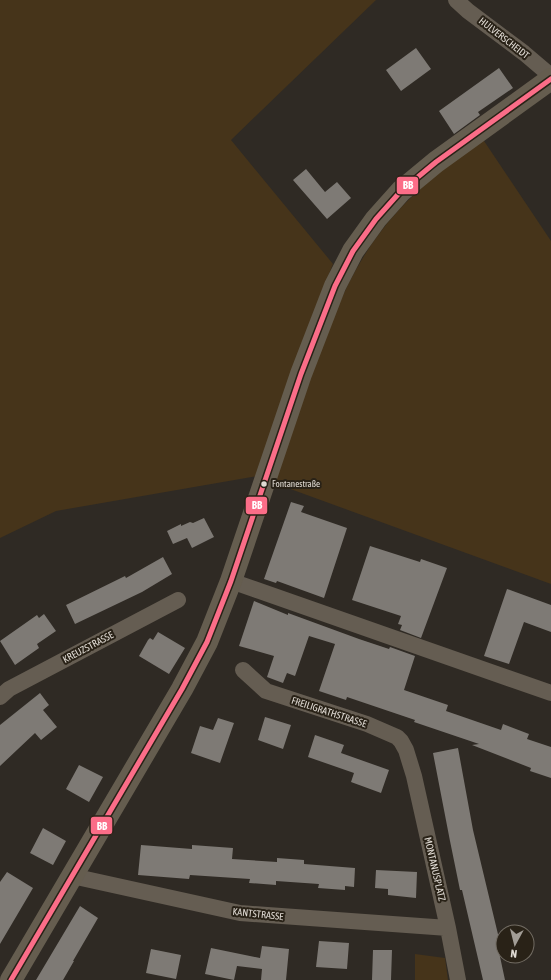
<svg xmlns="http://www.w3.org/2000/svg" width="551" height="980" font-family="'Asap Condensed',sans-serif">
  <rect width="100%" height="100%" fill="#2f2a24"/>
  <path fill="#46341a" d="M 0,0 L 376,0 L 231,140 L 333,264 L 311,319 L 257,476 L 56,511 L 0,538 Z
    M 482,138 L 551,241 L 551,584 L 274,483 C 286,448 298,414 310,380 C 331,319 353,260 397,212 C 422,184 453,162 482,138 Z
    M 415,954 L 445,958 L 448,980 L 415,980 Z"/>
  <path fill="#7e7a75" d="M 416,48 L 431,69 L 401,91 L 386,70 Z
    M 499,68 L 513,88 L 478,112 L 480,115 L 454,134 L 439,111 Z
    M 306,169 L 325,192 L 337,182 L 351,198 L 327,219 L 293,180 Z
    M 291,502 L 304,506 L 301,512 L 347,528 L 324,598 L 277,581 L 276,583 L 264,579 Z
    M 204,518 L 214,537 L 192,548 L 187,538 L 173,544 L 167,531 L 181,524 L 181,526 L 190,522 L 193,523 Z
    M 370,546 L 420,562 L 421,559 L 447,568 L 421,638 L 400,630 L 402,625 L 398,624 L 401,616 L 352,600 Z
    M 163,557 L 172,574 L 142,592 L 75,624 L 66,605 L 125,576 L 126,578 Z
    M 507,589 L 551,605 L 551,632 L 524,622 L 509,664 L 484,656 Z
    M 254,601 L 288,615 L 288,613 L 359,639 L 389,649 L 390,647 L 415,656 L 404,690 L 448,705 L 446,711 L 501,730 L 503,724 L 529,734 L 527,739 L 551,747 L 551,778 L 530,771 L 531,768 L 472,745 L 479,744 L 414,722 L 415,720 L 347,697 L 346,700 L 319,691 L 335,644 L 309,636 L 295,676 L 287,673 L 283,683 L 267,677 L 274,656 L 239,646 Z
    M 44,614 L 56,631 L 37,644 L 39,648 L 15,665 L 0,641 L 37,615 L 39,618 Z
    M 158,632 L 185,648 L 169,674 L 139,656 L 148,640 L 150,638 L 153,640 Z
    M 40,693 L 49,705 L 43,710 L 57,727 L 41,740 L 35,733 L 0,766 L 0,725 Z
    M 265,717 L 291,725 L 283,749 L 258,740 Z
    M 218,718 L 234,723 L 220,763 L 191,753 L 200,726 L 213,730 Z
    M 315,735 L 344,745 L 341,753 L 389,770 L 381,793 L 351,782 L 354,773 L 308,757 Z
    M 458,748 L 473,830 L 502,951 L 499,952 L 505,980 L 483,980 L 462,890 L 460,890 L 450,841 L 433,753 Z
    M 79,765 L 103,777 L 89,802 L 66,789 Z
    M 43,828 L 66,841 L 53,865 L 30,853 Z
    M 141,845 L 192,849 L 192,845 L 233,848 L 232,859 L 277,862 L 277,858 L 304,860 L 304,864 L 355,868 L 354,887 L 345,886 L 345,890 L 318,888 L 319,884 L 276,881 L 276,885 L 249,883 L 250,879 L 190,875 L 189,879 L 138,875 Z
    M 376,870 L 417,872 L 416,898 L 388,895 L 388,889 L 375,888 Z
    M 7,872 L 33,888 L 0,944 L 0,882 Z
    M 80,906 L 98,918 L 73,961 L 74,961 L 63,980 L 36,980 Z
    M 319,941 L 349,943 L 347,969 L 316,967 Z
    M 262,946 L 289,949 L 286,980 L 261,980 L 262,969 L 237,966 L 234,980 L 205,974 L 211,948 L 260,958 Z
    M 151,949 L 181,955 L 176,979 L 146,973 Z
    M 373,950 L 392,950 L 391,980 L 372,980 Z"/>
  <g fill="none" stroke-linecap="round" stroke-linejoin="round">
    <path stroke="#655d52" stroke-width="16" d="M 456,0 L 468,11 L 524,53 L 551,76
      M 231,581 L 551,693
      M 243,670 L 266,691 L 367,724 L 397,737 L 401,741 L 406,750 L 414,776 L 448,928 L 458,980
      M 0,697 L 9,689 L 178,600
      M 72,876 L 240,913 L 448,928"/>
    <path stroke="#655d4f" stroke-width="22" d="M 11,980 L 182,689 L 207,642 L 231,581 L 301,374 L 335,286 L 353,251 L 376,219 L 401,191 L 436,162 L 551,79"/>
    <g stroke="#292217" stroke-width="8">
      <path id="bus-1" d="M 11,980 L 182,689 L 207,642 L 231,581 L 301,374 L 335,286 L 353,251 L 376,219 L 401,191 L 436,162 L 551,79"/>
    </g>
    <use href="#bus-1" stroke="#fb6d88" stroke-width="5"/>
  </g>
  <circle fill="#e0dbd4" stroke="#292217" stroke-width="1.5" cx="264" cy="484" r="3.5"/>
  <g text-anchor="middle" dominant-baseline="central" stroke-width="4" stroke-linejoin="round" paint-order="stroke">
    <g font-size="9" fill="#e0dbd4" stroke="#292217" text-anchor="start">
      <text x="272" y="484">Fontanestraße</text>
    </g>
    <g font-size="10" fill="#e0dbd4" stroke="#292217">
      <text transform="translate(504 38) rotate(38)">HULVERSCHEIDT</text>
      <text transform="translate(88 647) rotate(-28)">KREUZSTRASSE</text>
      <text transform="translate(329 712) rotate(18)">FREILIGRATHSTRASSE</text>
      <text transform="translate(435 869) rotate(77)">MONTANUSPLATZ</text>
      <text transform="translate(258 914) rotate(6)">KANTSTRASSE</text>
    </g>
  </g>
  <g stroke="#292217" stroke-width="1.5">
    <rect x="396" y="176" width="23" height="19" rx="4" fill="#fb6d88"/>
    <rect x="245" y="496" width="23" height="19" rx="4" fill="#fb6d88"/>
    <rect x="90" y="816" width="23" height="19" rx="4" fill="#fb6d88"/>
  </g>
  <g font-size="11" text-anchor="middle" font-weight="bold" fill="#fff">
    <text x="408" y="189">BB</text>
    <text x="257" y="509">BB</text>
    <text x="102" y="830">BB</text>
  </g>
  <g transform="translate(515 944) rotate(187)"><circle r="19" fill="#292217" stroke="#726c63"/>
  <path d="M0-3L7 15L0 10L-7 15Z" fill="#a29d96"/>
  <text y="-6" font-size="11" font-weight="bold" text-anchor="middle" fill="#e0dbd4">N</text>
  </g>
</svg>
